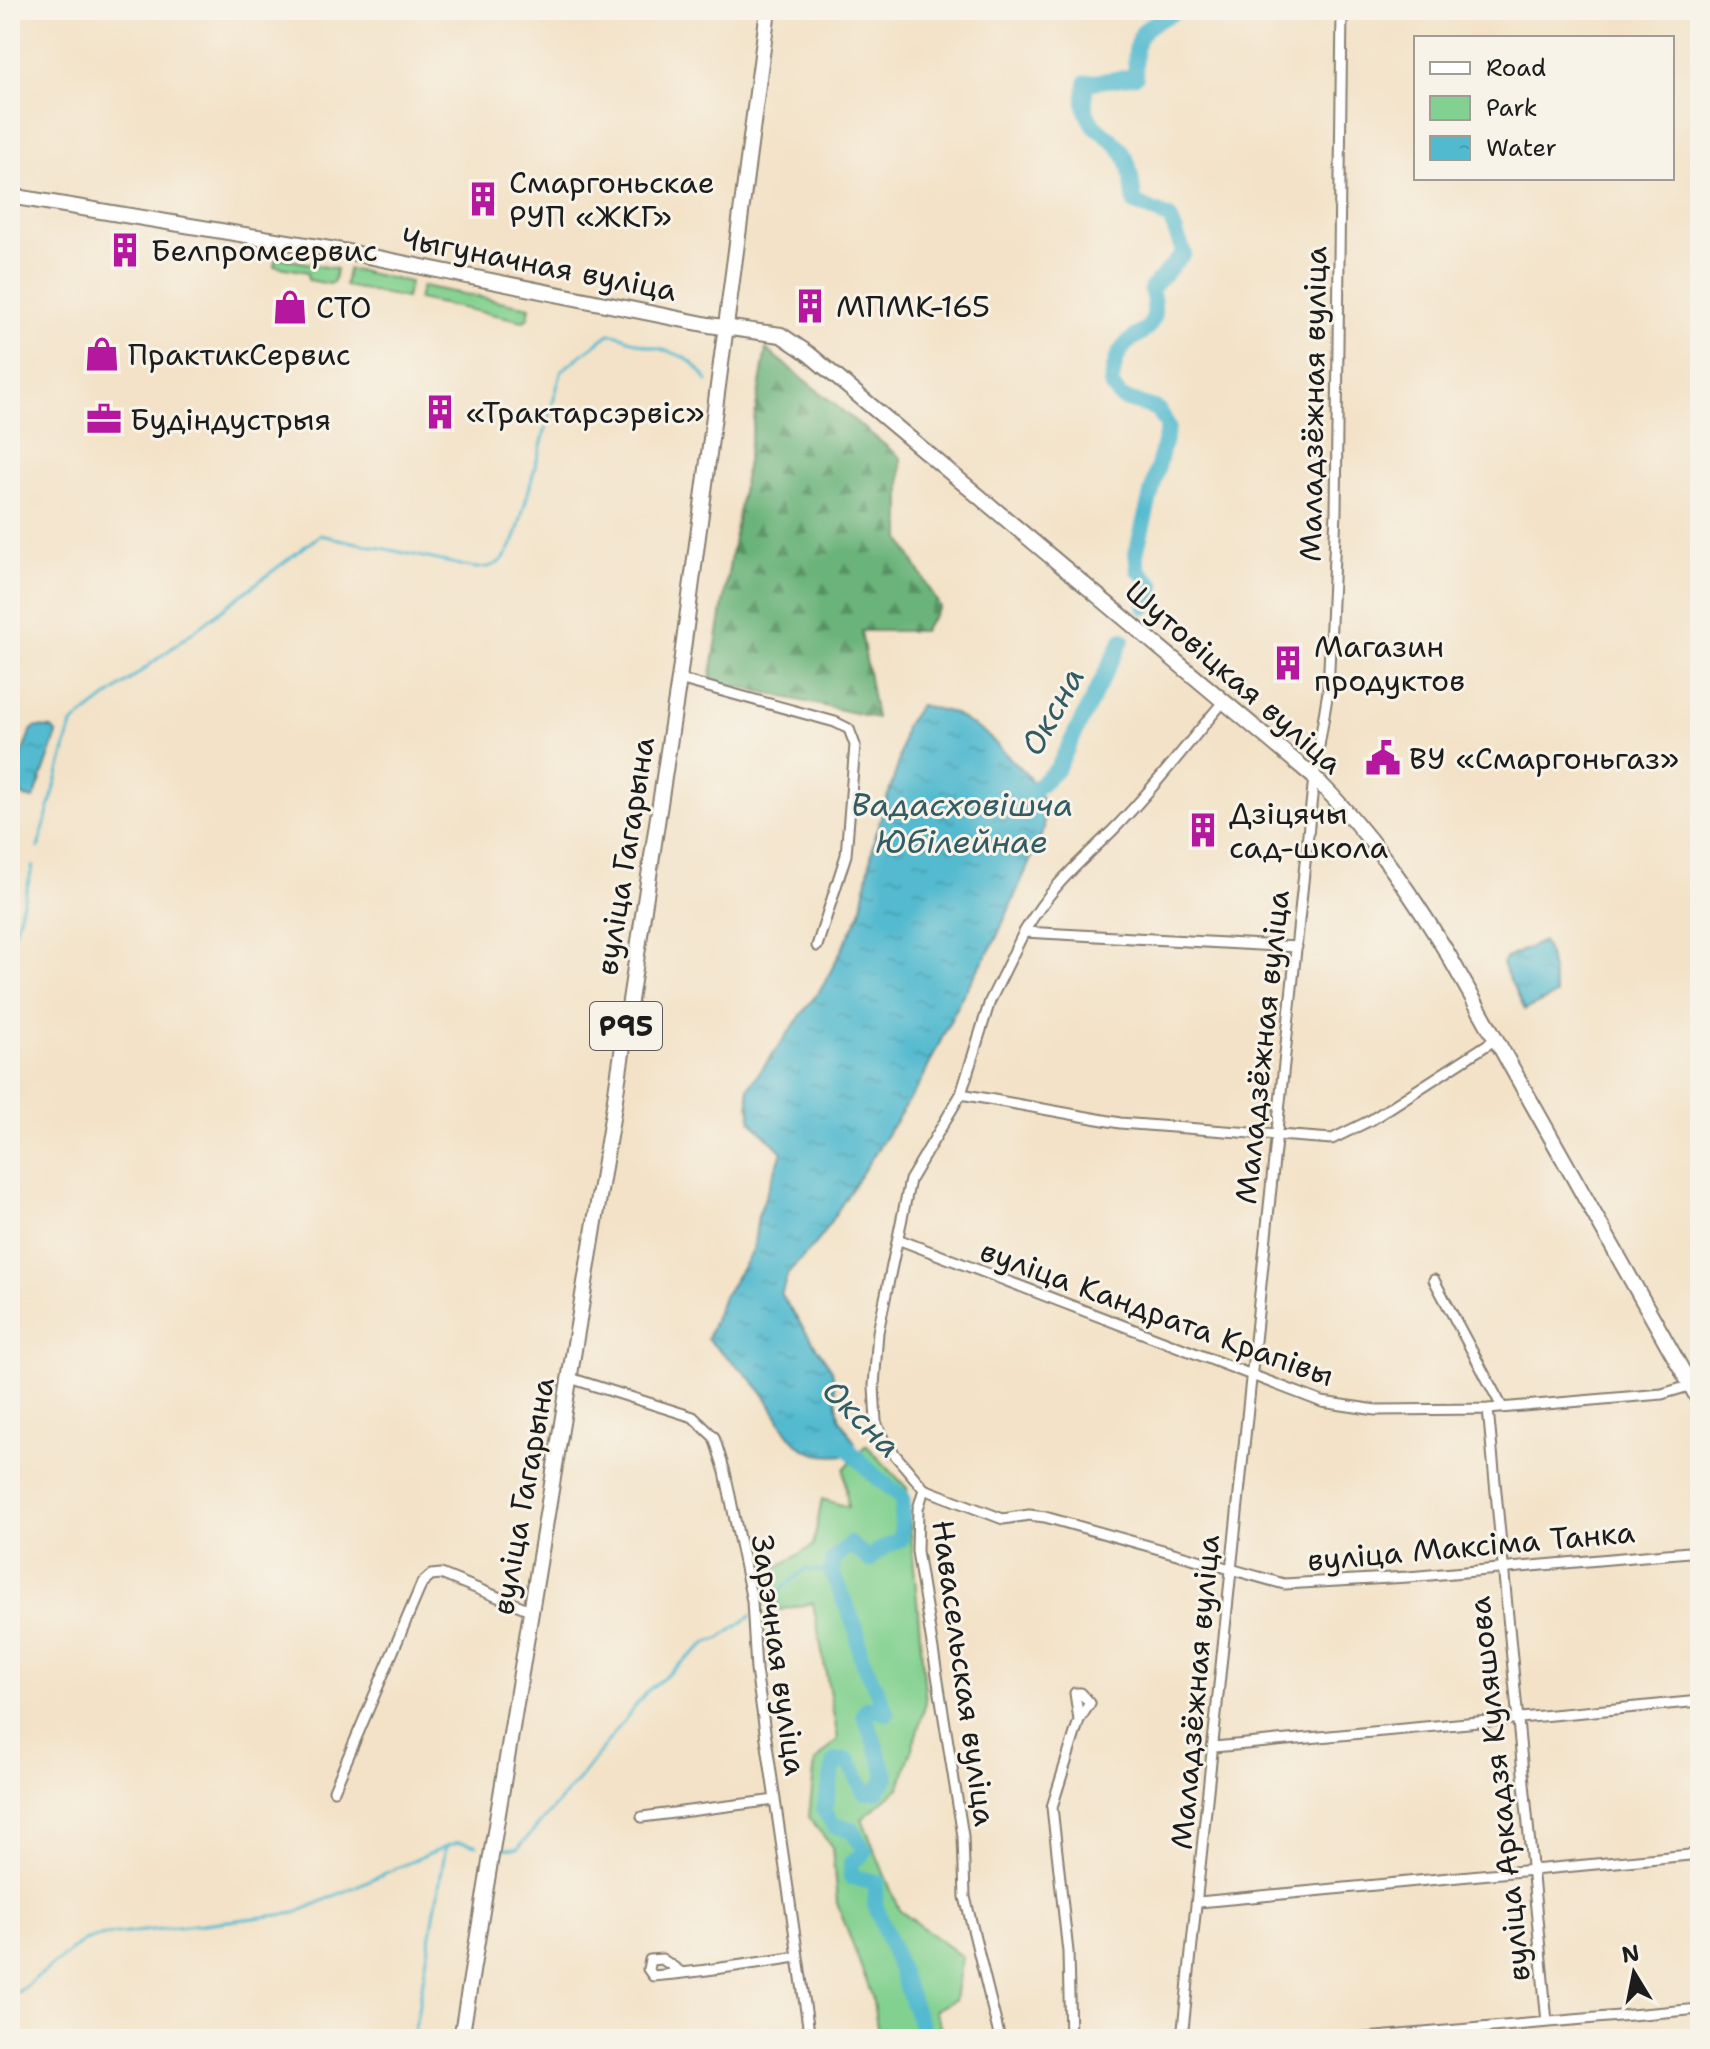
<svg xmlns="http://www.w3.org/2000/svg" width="1710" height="2049" font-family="'Shantell Sans',sans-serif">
  <defs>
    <pattern id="forest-firs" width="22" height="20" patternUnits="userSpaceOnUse" patternTransform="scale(2)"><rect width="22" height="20" fill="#6ab37a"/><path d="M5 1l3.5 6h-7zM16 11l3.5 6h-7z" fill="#569163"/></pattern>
    <pattern id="water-ripples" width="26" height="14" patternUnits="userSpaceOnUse" patternTransform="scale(2)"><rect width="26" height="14" fill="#52bacf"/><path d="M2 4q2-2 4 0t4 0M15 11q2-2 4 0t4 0" fill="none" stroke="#479fb1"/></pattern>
  </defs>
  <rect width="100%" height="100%" fill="#f7f3e8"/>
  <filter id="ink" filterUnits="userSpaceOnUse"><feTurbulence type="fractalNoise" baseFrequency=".0125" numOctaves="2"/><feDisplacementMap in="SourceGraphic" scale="16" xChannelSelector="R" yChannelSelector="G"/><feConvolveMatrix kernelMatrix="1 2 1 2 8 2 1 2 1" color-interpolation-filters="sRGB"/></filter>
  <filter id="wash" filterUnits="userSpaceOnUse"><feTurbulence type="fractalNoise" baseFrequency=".006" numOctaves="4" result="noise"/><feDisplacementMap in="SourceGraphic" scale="32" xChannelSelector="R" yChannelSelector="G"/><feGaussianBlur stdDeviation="1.8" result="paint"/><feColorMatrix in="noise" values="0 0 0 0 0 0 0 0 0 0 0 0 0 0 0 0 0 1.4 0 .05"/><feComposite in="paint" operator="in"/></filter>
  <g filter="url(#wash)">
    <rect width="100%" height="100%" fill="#f3e2c7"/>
    <path fill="#83d190" stroke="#507656" stroke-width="2" d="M 276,257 L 336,269 L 334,281 L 330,284 L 308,280 L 308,272 L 274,266 Z
      M 348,269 L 410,282 L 406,298 L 345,286 Z
      M 422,286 L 530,307 L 528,318 L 524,321 L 418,299 Z
      M 866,1445 L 907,1488 L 926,1703 L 900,1787 L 862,1819 L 899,1910 L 962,1957 L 955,2000 L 934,2010 L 945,2039 L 879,2039 L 872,1996 L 837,1903 L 832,1847 L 809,1817 L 815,1762 L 838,1739 L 813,1603 L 779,1610 L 771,1571 L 813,1546 L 822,1499 L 848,1507 L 844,1469 Z"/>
    <path fill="url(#forest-firs)" stroke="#43684b" stroke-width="2" d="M 766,349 L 901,458 L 901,539 L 940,607 L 923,631 L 861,631 L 876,718 L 710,680 Z"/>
    <path fill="url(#water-ripples)" stroke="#376b76" stroke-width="2" d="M 920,705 L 953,713 L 986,734 L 1028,776 L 1045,804 L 1044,829 L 995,941 L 961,998 L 921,1082 L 818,1241 L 788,1273 L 781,1295 L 832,1370 L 839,1417 L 855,1443 L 852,1454 C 784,1465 790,1421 753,1381 C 739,1366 722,1353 707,1339 L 722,1299 L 753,1251 L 758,1216 L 782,1152 L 751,1121 L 748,1088 L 824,984 L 861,912 L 875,835 L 898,765 L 905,726 Z
      M 35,727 L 52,728 L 57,734 L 34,799 L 25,797 L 11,785 L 30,732 Z
      M 1543,941 L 1549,955 L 1556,995 L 1525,1010 L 1502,964 L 1506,958 Z"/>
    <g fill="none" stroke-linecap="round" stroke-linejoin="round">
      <path stroke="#52bacf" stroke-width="3" d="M 38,848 L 72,724 L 320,535 L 475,568 C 501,568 506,559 516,536 L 562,370 L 609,334 C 621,333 628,340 638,343 C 669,353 690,351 707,381
        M 10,949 L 33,866
        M 756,1611 L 805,1569 L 832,1573
        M 502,1849 L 518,1848 L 579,1779 L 646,1692 L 708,1642 L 719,1639 L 751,1616
        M 10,1998 L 84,1941 L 102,1936 L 296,1913 L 446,1846 L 459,1842 L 477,1845
        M 413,2039 L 446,1846"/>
      <path stroke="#52bacf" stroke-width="16" d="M 1145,607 L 1152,596 L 1153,584 L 1138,570 L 1136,553 L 1168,427 L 1158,409 L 1121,398 L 1111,384 C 1113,376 1114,366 1117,358 C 1130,326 1165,340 1151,289 L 1184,253 L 1170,218 L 1135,203 C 1132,190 1132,170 1126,158 C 1110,126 1078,135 1086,83 L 1136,76 C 1133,31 1141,28 1180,10
        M 1020,802 L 1057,769 L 1122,640
        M 839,1439 L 874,1475 L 903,1498 L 901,1539 L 876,1552 L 870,1560 L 850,1544 L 833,1560 L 832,1573 L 857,1631 L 860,1654 L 887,1713 L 868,1708 L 864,1714 L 887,1777 L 876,1792 L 864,1792 L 849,1761 L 835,1761 L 824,1810 L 834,1826 L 851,1829 L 865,1852 L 851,1863 L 851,1877 L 877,1882 L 875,1904 L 926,2039"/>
    </g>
  </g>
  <g filter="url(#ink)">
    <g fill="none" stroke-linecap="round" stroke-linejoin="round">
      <g stroke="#887f72" stroke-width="13">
        <path id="street" d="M 679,679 L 835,722 L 849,729 L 855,745 L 846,855 L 817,946
          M 1024,932 C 1052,885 1075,867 1112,831 C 1152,791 1187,744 1224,701
          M 1297,947 L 1024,932 L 990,1001 L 961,1094 L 910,1180 L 878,1332 L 874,1386 L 876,1422 L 885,1443 L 924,1489 L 1003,1519 L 1029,1515 L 1045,1517 L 1284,1584 L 1408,1577 L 1700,1551
          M 961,1094 L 1120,1123 L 1332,1139 L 1371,1120 L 1496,1039
          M 900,1240 L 1322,1402 L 1376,1410 L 1488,1409 L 1662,1394 L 1689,1386
          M 1434,1280 L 1502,1407
          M 570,1378 L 693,1417 L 714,1437 L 725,1472 L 752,1601 L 756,1670 L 810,2039
          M 1488,1409 L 1547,2022
          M 924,1489 L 918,1509 L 917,1551 L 963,1836 L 965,1897 L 1000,2039
          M 1214,1747 L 1700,1701
          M 334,1790 L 422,1583 L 431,1575 L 441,1574 L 530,1610
          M 642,1817 L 775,1800
          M 1199,1902 L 1700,1854
          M 682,1973 L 662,1959 L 650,1960 L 648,1969 L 653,1976 C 701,1972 749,1964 797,1957
          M 1070,2039 L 1068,1952 L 1052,1807 L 1079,1720 L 1075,1693 L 1081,1693 L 1090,1703 L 1079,1720
          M 1182,2039 L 1314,777 L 1328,691 L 1336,512 L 1342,10
          M 1354,2039 L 1700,2009"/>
      </g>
      <g stroke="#887f72" stroke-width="18">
        <path id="secondary" d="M 10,196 L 348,252 L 709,325 L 781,335 L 809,354 L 1314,777 C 1369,832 1409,890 1449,956 L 1700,1402"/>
      </g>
      <g stroke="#887f72" stroke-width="18">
        <path id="primary" d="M 461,2039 L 613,1112 L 679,679 L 768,10"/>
      </g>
      <use href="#street" stroke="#fff" stroke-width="9"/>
      <use href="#secondary" stroke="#fff" stroke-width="14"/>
      <use href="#primary" stroke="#fff" stroke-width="14"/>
    </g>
  </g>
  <defs>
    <g id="building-bare" transform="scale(2.76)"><path d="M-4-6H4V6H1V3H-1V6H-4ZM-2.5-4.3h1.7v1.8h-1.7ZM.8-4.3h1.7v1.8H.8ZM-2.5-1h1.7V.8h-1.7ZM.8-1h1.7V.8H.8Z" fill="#b5179e" stroke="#f7f3e8" stroke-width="2.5" paint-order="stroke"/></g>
    <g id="shop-bare" transform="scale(2.76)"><path d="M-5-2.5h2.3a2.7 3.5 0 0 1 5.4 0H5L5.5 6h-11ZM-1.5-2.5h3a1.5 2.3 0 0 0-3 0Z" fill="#b5179e" stroke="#f7f3e8" stroke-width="2.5" paint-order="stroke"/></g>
    <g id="office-bare" transform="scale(2.76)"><path d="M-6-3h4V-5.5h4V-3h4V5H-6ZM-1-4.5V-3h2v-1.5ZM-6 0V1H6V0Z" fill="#b5179e" stroke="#f7f3e8" stroke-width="2.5" paint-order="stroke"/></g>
    <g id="civic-bare" transform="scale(2.76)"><path d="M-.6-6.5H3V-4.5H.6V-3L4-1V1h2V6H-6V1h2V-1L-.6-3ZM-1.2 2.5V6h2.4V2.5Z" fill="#b5179e" stroke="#f7f3e8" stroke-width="2.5" paint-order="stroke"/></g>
  </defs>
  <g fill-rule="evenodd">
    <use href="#building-bare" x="483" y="199"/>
    <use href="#building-bare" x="125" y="250"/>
    <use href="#building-bare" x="810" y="306"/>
    <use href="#shop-bare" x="290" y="307"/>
    <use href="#shop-bare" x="102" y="354"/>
    <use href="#building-bare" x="440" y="412"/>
    <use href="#office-bare" x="104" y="419"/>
    <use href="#building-bare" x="1288" y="663"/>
    <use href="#civic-bare" x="1383" y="758"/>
    <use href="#building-bare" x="1203" y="830"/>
  </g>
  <g text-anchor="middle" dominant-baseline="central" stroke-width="6" stroke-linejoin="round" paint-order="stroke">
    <rect fill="#f7f3e8" stroke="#5e5c59" stroke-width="2" x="590" y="1002" width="72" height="48" rx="6"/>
    <g font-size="28" font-weight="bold" fill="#1c1c1c">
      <text x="626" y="1026">Р95</text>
    </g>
    <g font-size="30" fill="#1c1c1c" stroke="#f7f3e8" text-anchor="start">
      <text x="509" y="182">Смаргоньскае<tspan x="509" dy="34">РУП «ЖКГ»</tspan></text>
      <text x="151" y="250">Белпромсервис</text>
      <text x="836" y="306">МПМК-165</text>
      <text x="316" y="307">СТО</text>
      <text x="128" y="354">ПрактикСервис</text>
      <text x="466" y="412">«Трактарсэрвіс»</text>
      <text x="130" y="419">Будіндустрыя</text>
      <text x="1314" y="646">Магазин<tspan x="1314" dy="34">продуктов</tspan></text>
      <text x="1409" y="758">ВУ «Смаргоньгаз»</text>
      <text x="1229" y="813">Дзіцячы<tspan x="1229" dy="34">сад-школа</tspan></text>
    </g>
    <g font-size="30" fill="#1c1c1c" stroke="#f7f3e8">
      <text transform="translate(539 264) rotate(11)">Чыгуначная вуліца</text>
      <text transform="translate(1313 404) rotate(-89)">Маладзёжная вуліца</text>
      <text transform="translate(1234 677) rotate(41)">Шутовіцкая вуліца</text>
      <text transform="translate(625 856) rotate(-81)">вуліца Гагарына</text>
      <text transform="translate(1262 1047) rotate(-84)">Маладзёжная вуліца</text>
      <text transform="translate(1157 1313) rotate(20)">вуліца Кандрата Крапівы</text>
      <text transform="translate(523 1496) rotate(-80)">вуліца Гагарына</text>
      <text transform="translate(1471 1546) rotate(-5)">вуліца Максіма Танка</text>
      <text transform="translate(779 1655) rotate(82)">Зарэчная вуліца</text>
      <text transform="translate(964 1673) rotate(82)">Навасельская вуліца</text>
      <text transform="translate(1195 1692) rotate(-85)">Маладзёжная вуліца</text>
      <text transform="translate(1499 1789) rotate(-96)">вуліца Аркадзя Куляшова</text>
    </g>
    <g font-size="32" font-style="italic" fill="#325b64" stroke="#f7f3e8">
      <text transform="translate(1052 711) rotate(-61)">Оксна</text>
      <text x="962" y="804">Вадасховішча<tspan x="962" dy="37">Юбілейнае</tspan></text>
      <text transform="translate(862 1418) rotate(45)">Оксна</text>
    </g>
  </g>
  <rect width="1710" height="2049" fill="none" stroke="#f7f3e8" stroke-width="40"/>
  <rect x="1414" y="36" width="260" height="144" fill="#f7f3e8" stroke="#9f9d96" stroke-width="2"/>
  <rect x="1430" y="62" width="40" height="12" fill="#ffffff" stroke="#9f9d96" stroke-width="2"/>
  <text x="1486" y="76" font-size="24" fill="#1c1c1c">Road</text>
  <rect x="1430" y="96" width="40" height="24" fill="#83d190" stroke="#9f9d96" stroke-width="2"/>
  <text x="1486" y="116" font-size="24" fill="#1c1c1c">Park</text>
  <rect x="1430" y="136" width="40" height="24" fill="url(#water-ripples)" stroke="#9f9d96" stroke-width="2"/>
  <text x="1486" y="156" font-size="24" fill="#1c1c1c">Water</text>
  <g transform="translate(1634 1973) rotate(350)" stroke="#f7f3e8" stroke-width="6" paint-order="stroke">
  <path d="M0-6L14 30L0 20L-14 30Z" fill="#1c1c1c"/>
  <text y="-12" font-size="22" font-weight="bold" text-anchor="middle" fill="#1c1c1c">N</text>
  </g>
</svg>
